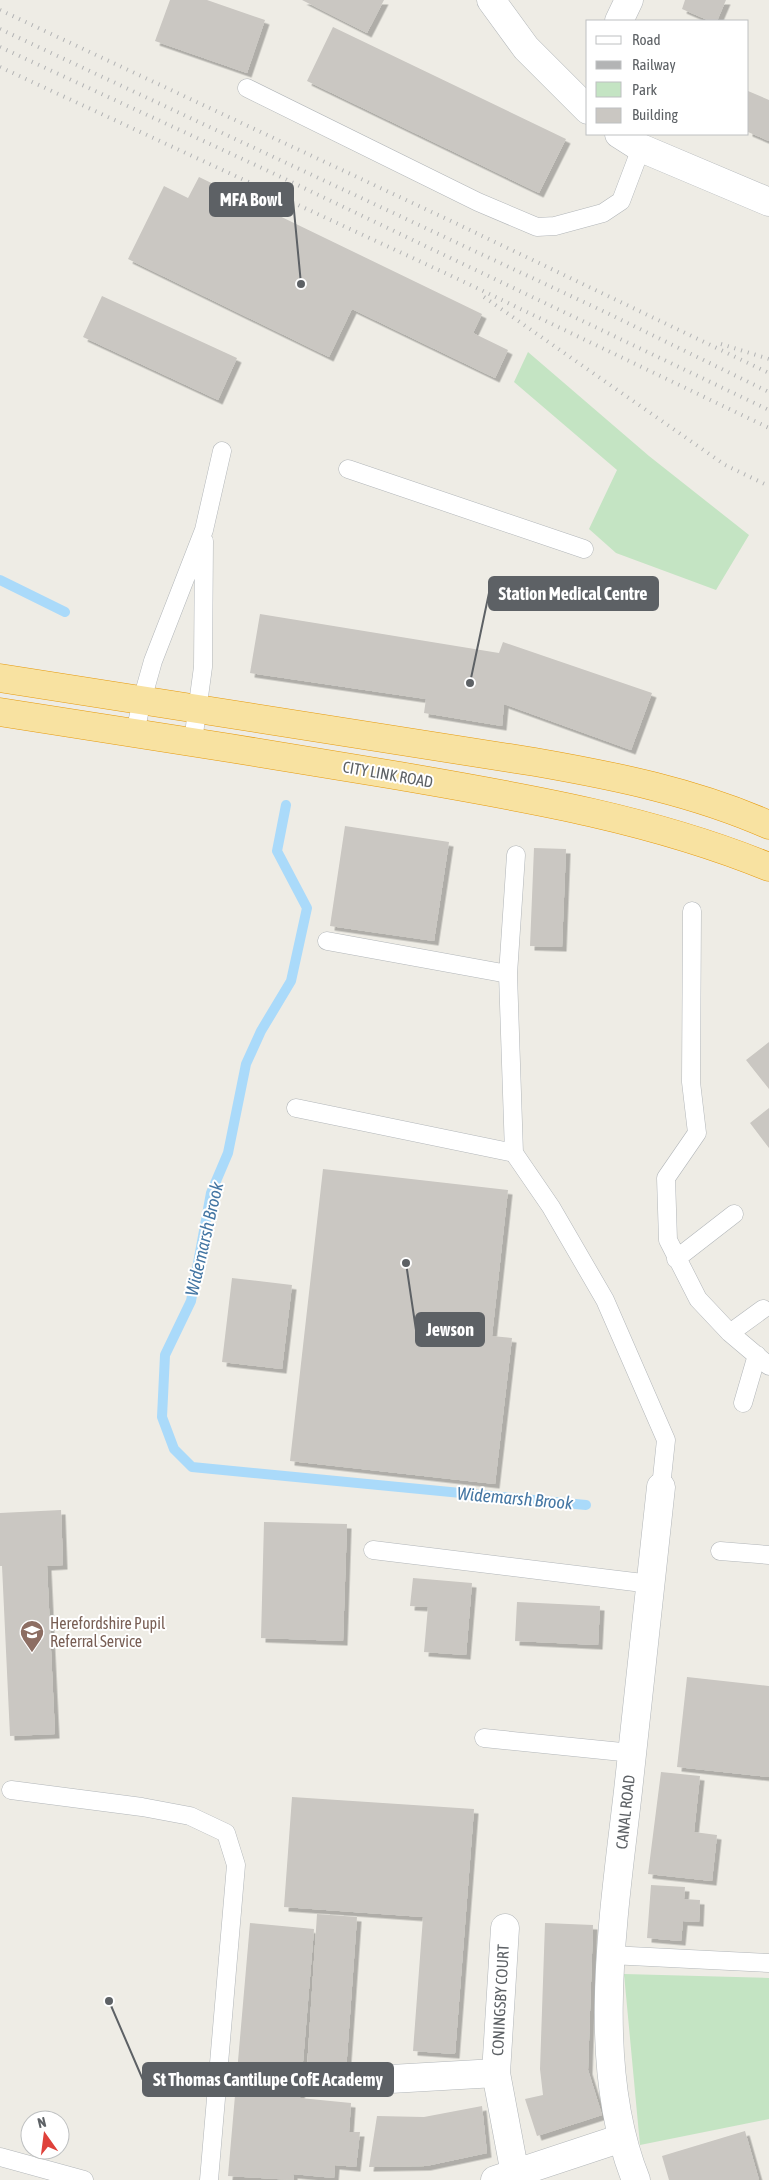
<svg xmlns="http://www.w3.org/2000/svg" width="769" height="2180" font-family="'Asap Condensed',sans-serif">
  <defs>
    <filter id="shadow"><feDropShadow dx="4.5" dy="4.5" stdDeviation="0" flood-color="#0004"/></filter>
  </defs>
  <rect width="100%" height="100%" fill="#eeece5"/>
  <path fill="#c4e4c3" d="M 528,352 L 649,456 L 749,535 L 716,590 L 616,553 L 589,529 L 617,470 L 514,382 Z
    M 624,1974 L 769,1978 L 769,2119 L 640,2145 Z"/>
  <g fill="none" stroke-linecap="round" stroke-linejoin="round">
    <path stroke="#aadafa" stroke-width="10" d="M 0,580 L 65,612
      M 286,805 L 277,851 L 307,908 L 291,981 L 261,1031 L 246,1064 L 228,1153 L 211,1193 L 191,1301 L 165,1355 L 162,1417 L 174,1449 L 192,1467 L 586,1505"/>
  </g>
  <path fill="#cac7c2" filter="url(#shadow)" d="M 170,0 L 207,0 L 265,20 L 247,73 L 155,41 Z
    M 302,0 L 384,0 L 367,33 Z
    M 685,0 L 726,0 L 717,21 L 710,21 L 682,9 Z
    M 333,27 L 566,139 L 539,193 L 307,81 Z
    M 748,91 L 769,100 L 769,141 L 748,132 Z
    M 199,177 L 482,314 L 473,333 L 508,350 L 495,378 L 352,309 L 329,357 L 128,259 L 164,186 L 188,198 Z
    M 102,296 L 237,358 L 218,400 L 83,337 Z
    M 260,614 L 499,653 L 503,642 L 652,693 L 631,750 L 504,704 L 502,726 L 424,713 L 426,699 L 250,673 Z
    M 345,826 L 449,842 L 434,941 L 330,926 Z
    M 534,848 L 566,849 L 562,947 L 530,946 Z
    M 769,1042 L 769,1089 L 746,1060 Z
    M 769,1108 L 769,1148 L 750,1123 Z
    M 323,1169 L 508,1190 L 492,1336 L 512,1338 L 495,1484 L 290,1461 Z
    M 232,1278 L 292,1285 L 282,1369 L 222,1362 Z
    M 61,1510 L 63,1565 L 47,1566 L 55,1734 L 10,1736 L 2,1566 L 0,1566 L 0,1513 Z
    M 264,1522 L 347,1524 L 343,1641 L 261,1638 Z
    M 413,1578 L 472,1583 L 466,1655 L 424,1652 L 428,1607 L 410,1606 Z
    M 517,1602 L 600,1606 L 598,1645 L 515,1641 Z
    M 687,1677 L 769,1686 L 769,1777 L 677,1767 Z
    M 661,1772 L 700,1776 L 694,1832 L 717,1835 L 712,1881 L 648,1874 Z
    M 292,1797 L 474,1809 L 455,2054 L 413,2051 L 423,1917 L 284,1907 Z
    M 651,1885 L 685,1887 L 684,1899 L 700,1900 L 699,1922 L 683,1921 L 681,1941 L 647,1938 Z
    M 317,1914 L 357,1917 L 346,2071 L 307,2068 Z
    M 250,1923 L 314,1929 L 300,2098 L 351,2103 L 349,2132 L 360,2132 L 356,2167 L 335,2165 L 334,2178 L 293,2174 L 294,2180 L 228,2176 Z
    M 545,1923 L 593,1925 L 588,2070 L 602,2115 L 537,2136 L 525,2099 L 543,2095 L 540,2069 Z
    M 482,2106 L 487,2153 L 426,2166 L 369,2167 L 377,2116 L 424,2117 Z
    M 745,2131 L 759,2180 L 669,2180 L 662,2156 Z"/>
  <g fill="none" stroke-linecap="round" stroke-linejoin="round">
    <g stroke="#b2b6b9" stroke-width="19">
      <path id="service" d="M 247,88 L 478,202 L 537,227 L 555,226 L 603,213 L 621,201 L 641,148
        M 348,469 L 584,549
        M 135,733 L 142,700 L 153,661 L 204,530 L 222,451
        M 193,741 L 203,667 L 204,541
        M 516,855 L 508,974 L 514,1153 L 551,1207 L 605,1300 L 666,1440 L 661,1487
        M 692,911 L 691,1082 L 697,1133 L 666,1178 L 668,1240 L 698,1299 L 730,1333 L 769,1366
        M 327,941 L 508,974
        M 296,1108 L 514,1153
        M 676,1259 L 734,1214
        M 730,1333 L 763,1309
        M 743,1403 L 757,1355
        M 373,1550 L 651,1584
        M 720,1551 L 769,1555
        M 484,1738 L 632,1753
        M 11,1790 L 142,1807 L 190,1816 L 226,1833 L 236,1865 L 209,2180
        M 610,1955 L 769,1963
        M 0,2157 L 84,2180"/>
    </g>
    <g stroke="#b2b6b9" stroke-width="29">
      <path id="minor" d="M 619,21 L 629,0
        M 505,1928 L 496,2073 L 515,2174
        M 373,2080 L 496,2073
        M 495,2180 L 622,2138
        M 636,2180 C 589,2063 614,1913 628,1791 C 639,1690 650,1588 661,1487"/>
    </g>
    <g stroke="#b2b6b9" stroke-width="29">
      <path id="tertiary" d="M 491,0 L 526,48 L 588,110
        M 619,134 L 641,148 L 769,202"/>
    </g>
    <g stroke="#e69a0d" stroke-width="29">
      <path id="trunk" d="M 0,678 L 535,762 C 615,776 694,792 769,825
        M 0,712 C 131,732 263,753 394,775 C 521,797 649,818 769,867"/>
    </g>
    <use href="#service" stroke="#fff" stroke-width="18"/>
    <use href="#minor" stroke="#fff" stroke-width="28"/>
    <use href="#tertiary" stroke="#fff" stroke-width="28"/>
    <use href="#trunk" stroke="#f8e2a1" stroke-width="28"/>
    <path stroke="#b3b4b5" stroke-width="4" stroke-dasharray="1 6" stroke-linecap="butt" d="M 0,10 L 451,221 L 769,373
      M 0,29 L 605,312 L 769,392
      M 0,47 L 262,168 L 769,410
      M 0,67 L 458,279 L 769,428
      M 484,297 L 725,465 L 769,486
      M 721,344 L 769,359"/>
  </g>
  <defs>
    <g id="school-pin" transform="scale(1.25)"><path d="M0 17L-7.5 6A9.5 9.5 0 1 1 7.5 6Z" fill="#8d6e63" stroke="#fff"/><path d="M0-5L7-2L0 1L-7-2ZM-4 1L0 2.5L4 1V4Q0 6-4 4Z" fill="#fff"/></g>
  </defs>
  <g fill-rule="evenodd">
    <use href="#school-pin" x="32" y="1632"/>
  </g>
  <g text-anchor="middle" dominant-baseline="central" stroke-width="4" stroke-linejoin="round" paint-order="stroke">
    <g font-size="16" fill="#5d6165" stroke="#fff">
      <text transform="translate(388 774) rotate(10)">CITY LINK ROAD</text>
      <text transform="translate(625 1812) rotate(-84)">CANAL ROAD</text>
      <text transform="translate(500 2000) rotate(-87)">CONINGSBY COURT</text>
    </g>
    <g font-size="16" fill="#785e54" stroke="#fff" text-anchor="start">
      <text x="50" y="1623">Herefordshire Pupil<tspan x="50" dy="18">Referral Service</tspan></text>
    </g>
    <g font-size="18" font-style="italic" fill="#4476a3" stroke="#fff">
      <text transform="translate(204 1239) rotate(-77)">Widemarsh Brook</text>
      <text transform="translate(515 1498) rotate(5)">Widemarsh Brook</text>
    </g>
  </g>
  <path fill="none" stroke="#5d6165" stroke-width="2" d="M301 284L293 200M470 683L489 593M406 1263L416 1330M109 2001L143 2080"/>
  <g fill="#5d6165" stroke="#fff" stroke-width="2">
    <circle cx="301" cy="284" r="5"/>
    <circle cx="470" cy="683" r="5"/>
    <circle cx="406" cy="1263" r="5"/>
    <circle cx="109" cy="2001" r="5"/>
  </g>
  <g fill="#5d6165" stroke="#5d6165" stroke-width="2">
    <rect x="210" y="183" width="83" height="33" rx="5"/>
    <rect x="489" y="577" width="169" height="33" rx="5"/>
    <rect x="416" y="1313" width="68" height="33" rx="5"/>
    <rect x="143" y="2063" width="250" height="33" rx="5"/>
  </g>
  <g font-size="18" text-anchor="middle" font-weight="bold" fill="#fff">
    <text x="251" y="206">MFA Bowl</text>
    <text x="573" y="600">Station Medical Centre</text>
    <text x="450" y="1336">Jewson</text>
    <text x="268" y="2086">St Thomas Cantilupe CofE Academy</text>
  </g>
  <rect x="586" y="20" width="162" height="115" fill="#ffffff" stroke="#bec0c1"/>
  <rect x="596" y="36" width="25" height="8" fill="#ffffff" stroke="#bec0c1"/>
  <text x="632" y="45" font-size="15" fill="#5d6165">Road</text>
  <rect x="596" y="61" width="25" height="8" fill="#b3b4b5" stroke="#bec0c1"/>
  <text x="632" y="70" font-size="15" fill="#5d6165">Railway</text>
  <rect x="596" y="82" width="25" height="15" fill="#c4e4c3" stroke="#bec0c1"/>
  <text x="632" y="95" font-size="15" fill="#5d6165">Park</text>
  <rect x="596" y="108" width="25" height="15" fill="#cac7c2" stroke="#bec0c1"/>
  <text x="632" y="120" font-size="15" fill="#5d6165">Building</text>
  <g transform="translate(45 2135) rotate(346)"><circle r="24" fill="#ffffff" stroke="#bec0c1"/>
  <path d="M0-4L9 19L0 12L-9 19Z" fill="#df413a"/>
  <text y="-8" font-size="14" font-weight="bold" text-anchor="middle" fill="#5d6165">N</text>
  </g>
</svg>
